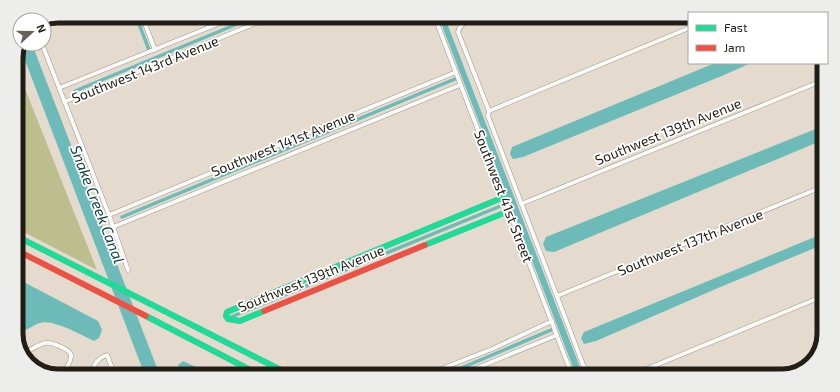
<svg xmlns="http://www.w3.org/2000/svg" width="840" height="392" font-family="'Exo 2',sans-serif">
  <rect width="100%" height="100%" fill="#e4dbce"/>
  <path fill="#bdbe8e" d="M 16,66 L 97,270 L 16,228 Z"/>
  <path fill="#6dbbb8" d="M 439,18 L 445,18 L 583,375 L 576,375 Z
    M 21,44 L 32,44 L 159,373 L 144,373 L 20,47 Z
    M 715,63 L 751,63 L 724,75 L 523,157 L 513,159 L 510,154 L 512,147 Z
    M 823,126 L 823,140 L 554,252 L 546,251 L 543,244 L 546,237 Z
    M 822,234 L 822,245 L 718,288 L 596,341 L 584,344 L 581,338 L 584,332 Z
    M 16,278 L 98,321 L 102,330 L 99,338 L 94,341 C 81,335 53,319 40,323 C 30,326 27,332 16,332 Z
    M 183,361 L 209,373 L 182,373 L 178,365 Z"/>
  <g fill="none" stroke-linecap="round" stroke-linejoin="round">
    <path stroke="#6dbbb8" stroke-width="3.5" d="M 136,16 L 149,50
      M 75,91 L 254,17
      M 122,217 L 455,79
      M 231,317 L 503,205
      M 445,375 L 551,330"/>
    <g stroke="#9e978e" stroke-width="5">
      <path id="street" d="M 142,16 L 155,50
        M 435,18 L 572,375
        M 477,18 C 468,21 461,22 458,32 L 489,111 L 488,116 L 587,375
        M 489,18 L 490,18
        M 42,44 L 109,215 L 128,270
        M 59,88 L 235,17
        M 64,102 L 271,17
        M 489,111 L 689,28
        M 521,204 L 824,80
        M 109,215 L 456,72
        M 113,227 L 460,85
        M 557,296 L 822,187
        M 29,351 L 31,359 L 30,364
        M 21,353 C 30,351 37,345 45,343 C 51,342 70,349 71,355 C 72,360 66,368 64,373
        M 91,373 C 95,363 97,359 107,355 L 114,373
        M 428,374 L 492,349 L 552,321
        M 460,375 L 557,335
        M 632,375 L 821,297"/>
    </g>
    <g stroke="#9e978e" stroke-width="6">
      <path id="fast" d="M 16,236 L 289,374
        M 425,245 L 509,211
        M 264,311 L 240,321 L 228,319 L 226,316 L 227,312 L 504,197
        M 146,316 L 258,374"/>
    </g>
    <g stroke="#9e978e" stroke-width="6">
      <path id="jam" d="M 16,250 L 146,316
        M 264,311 L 425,245"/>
    </g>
    <use href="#street" stroke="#fbfaf8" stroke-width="4"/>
    <use href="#fast" stroke="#16e098" stroke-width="5.5"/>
    <use href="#jam" stroke="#f24e42" stroke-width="5.5"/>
  </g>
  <g text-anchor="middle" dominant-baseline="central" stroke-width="3.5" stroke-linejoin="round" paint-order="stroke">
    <g font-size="14" fill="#221d15" stroke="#fff">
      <text transform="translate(145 69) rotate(-22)">Southwest 143rd Avenue</text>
      <text transform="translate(668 131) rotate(-22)">Southwest 139th Avenue</text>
      <text transform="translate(283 143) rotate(-22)">Southwest 141st Avenue</text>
      <text transform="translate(504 196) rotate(69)">Southwest 41st Street</text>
      <text transform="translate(690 242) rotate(-22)">Southwest 137th Avenue</text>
      <text transform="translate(311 278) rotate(-22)">Southwest 139th Avenue</text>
    </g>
    <g font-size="15" font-style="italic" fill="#0e4242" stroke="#fff">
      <text transform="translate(98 204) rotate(69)">Snake Creek Canal</text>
    </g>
  </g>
  <path d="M0 0H840V392H0ZM58 23H782A35 35 0 0 1 817 58V334A35 35 0 0 1 782 369H58A35 35 0 0 1 23 334V58A35 35 0 0 1 58 23Z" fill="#ededec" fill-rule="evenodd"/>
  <path fill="none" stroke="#221d15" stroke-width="5" d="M58 23H782A35 35 0 0 1 817 58V334A35 35 0 0 1 782 369H58A35 35 0 0 1 23 334V58A35 35 0 0 1 58 23Z"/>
  <rect x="688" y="12" width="140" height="52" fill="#ffffff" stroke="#a7a5a1"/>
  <rect x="696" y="25" width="20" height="6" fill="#16e098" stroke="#a7a5a1"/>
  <text x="724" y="32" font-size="12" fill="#221d15">Fast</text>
  <rect x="696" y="45" width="20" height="6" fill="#f24e42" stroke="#a7a5a1"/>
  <text x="724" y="52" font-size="12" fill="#221d15">Jam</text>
  <g transform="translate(32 32) rotate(69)"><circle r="19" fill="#ffffff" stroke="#a7a5a1"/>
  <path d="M0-3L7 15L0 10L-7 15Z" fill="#666056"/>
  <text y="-6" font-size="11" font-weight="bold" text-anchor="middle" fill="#221d15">N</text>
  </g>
</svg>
